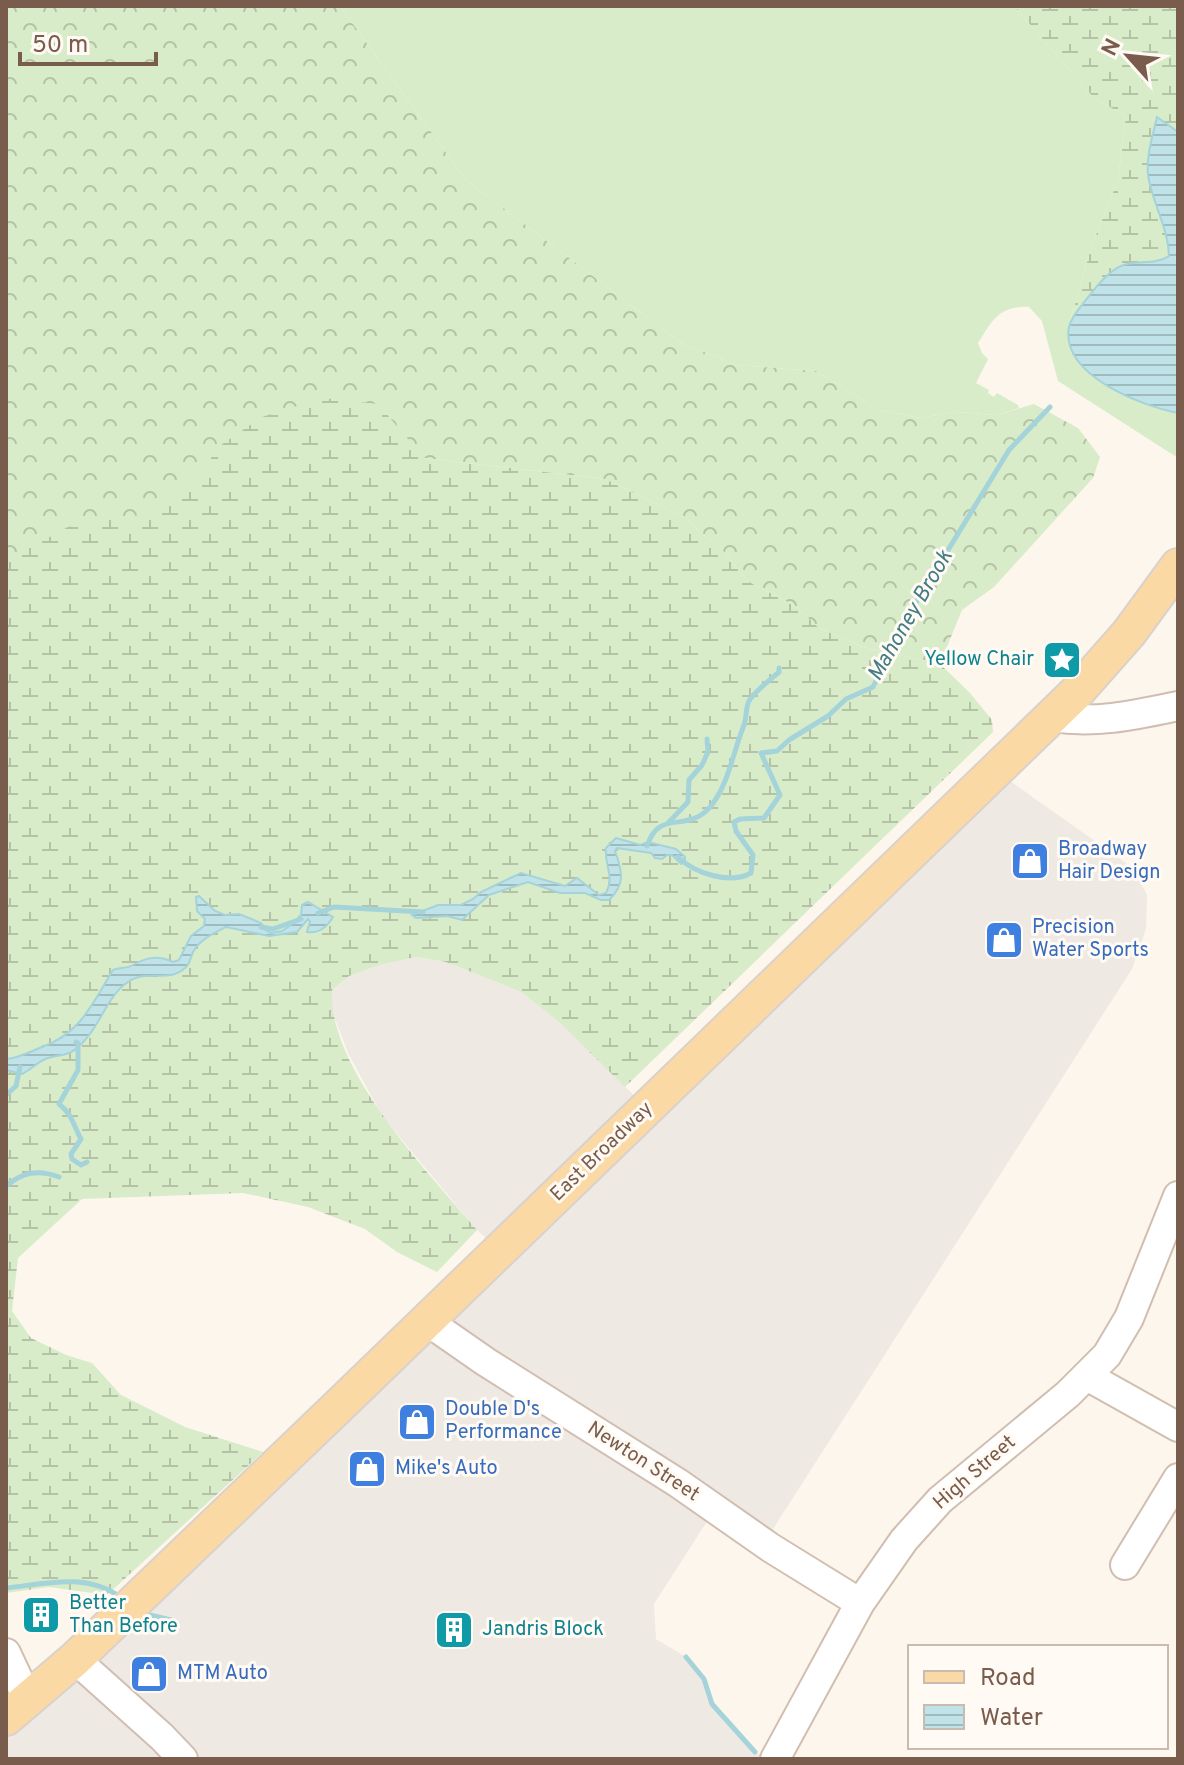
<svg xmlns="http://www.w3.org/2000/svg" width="1184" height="1765" font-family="Overpass,sans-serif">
  <defs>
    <pattern id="forest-crowns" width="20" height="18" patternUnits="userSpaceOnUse" patternTransform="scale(2)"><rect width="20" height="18" fill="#d8ecc9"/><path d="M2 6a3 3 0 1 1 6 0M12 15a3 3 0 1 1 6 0" fill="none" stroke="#b4c2a5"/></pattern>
    <pattern id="wetland-marsh" width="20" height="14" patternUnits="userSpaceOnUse" patternTransform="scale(2)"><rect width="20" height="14" fill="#d8ecc9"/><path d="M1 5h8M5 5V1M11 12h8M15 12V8" fill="none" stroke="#b4c2a5"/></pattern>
    <pattern id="water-rules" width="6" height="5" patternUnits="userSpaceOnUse" patternTransform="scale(2)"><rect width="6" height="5" fill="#bfe3e8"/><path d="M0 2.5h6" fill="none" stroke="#a0bbbe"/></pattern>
  </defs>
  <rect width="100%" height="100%" fill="#fdf6ec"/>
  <path fill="#efe9e4" d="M 996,771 L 1133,868 L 1147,895 L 1146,929 L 1132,969 L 764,1543 L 715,1509 L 654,1604 L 656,1639 L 686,1657 L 704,1679 L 712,1704 L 755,1752 L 766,1759 L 6,1759 L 6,1718 L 499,1250 L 477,1230 L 382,1116 L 348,1053 L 331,1008 L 332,990 L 349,976 L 380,965 L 416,957 L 446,962 L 521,992 L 559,1022 L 647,1108 Z"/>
  <path fill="#d8ecc9" d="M 340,6 L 1014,6 L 1094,98 L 1126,116 L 1118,180 L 1092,245 L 1068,328 L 1128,397 L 1178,413 L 1178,458 L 1058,381 L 1042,321 L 1029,307 C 999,305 992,321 978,343 L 982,353 L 988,359 L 976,383 L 989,390 L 988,393 L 994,397 L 997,393 L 1018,405 L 1019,408 L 997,415 L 955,412 L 920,418 L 879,410 L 816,371 L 737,365 L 681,343 L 465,179 Z"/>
  <path fill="url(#forest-crowns)" d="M 6,6 L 340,6 L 465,179 L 681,343 L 737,365 L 816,371 L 879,410 L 920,418 L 955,412 L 997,415 L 1034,404 L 1078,428 L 1100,457 L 1093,478 L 994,587 L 962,610 L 940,664 L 863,647 L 819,628 L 797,607 L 749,582 L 723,551 L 682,516 L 605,479 L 424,458 L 6,860 Z"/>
  <path fill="url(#wetland-marsh)" d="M 1014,6 L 1178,6 L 1178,413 L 1128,397 L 1106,386 L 1087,372 L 1073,351 L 1069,339 L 1068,328 L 1092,245 L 1118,180 L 1126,116 L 1094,98 Z
    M 323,398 L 378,404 L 424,458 L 605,479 L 682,516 L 723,551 L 749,582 L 797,607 L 819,628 L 863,647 L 940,664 L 970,693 L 992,720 L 993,732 L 625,1087 L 559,1022 L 521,992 L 446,962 L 416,957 L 380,965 L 349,976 L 332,990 C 328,1069 428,1172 477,1230 L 437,1272 L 397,1252 L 365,1229 L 308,1207 L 243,1193 L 82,1199 L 18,1258 L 12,1311 L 31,1338 L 66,1355 L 92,1363 L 121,1395 L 185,1427 L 263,1452 L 107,1595 L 49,1587 L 6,1593 L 6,561 L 68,527 L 140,515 L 183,495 L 221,445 L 262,417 Z"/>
  <path fill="url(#water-rules)" stroke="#a5d3da" stroke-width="2" d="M 1157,117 L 1178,132 L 1178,413 C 1142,406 1060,375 1069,327 C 1071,317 1079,309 1085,301 C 1094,290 1107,272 1121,266 C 1135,259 1154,266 1169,256 C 1168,226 1152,203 1148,175 C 1146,155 1153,135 1157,117 Z
    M 616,838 L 640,845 L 648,842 L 676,849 L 685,857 L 685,861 L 681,864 L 672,855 L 667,855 L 662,859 L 655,858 L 651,853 L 617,848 L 615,851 C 622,870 626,884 609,900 L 601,900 L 585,893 L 560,893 L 528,882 L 489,895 L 462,920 L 447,916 L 416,918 L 412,915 L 438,905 L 461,905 L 473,899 L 481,892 L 521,873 L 565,886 L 577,878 L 599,895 L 606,893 C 615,876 604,865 606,848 Z
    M 199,896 L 215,911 L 225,915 L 239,914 L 261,923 L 267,931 L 271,933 L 282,931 L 292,924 L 301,915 L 302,905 L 308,902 L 333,917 C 327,927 319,934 307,932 L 310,921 L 308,919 L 297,932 L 269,936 L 226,927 C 214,933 199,940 193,952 C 190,959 190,964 185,968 C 167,984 148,968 128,982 C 108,995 101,1023 85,1040 C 70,1057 66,1053 48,1058 C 38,1061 31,1070 22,1074 L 6,1070 L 6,1059 C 20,1058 29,1052 42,1047 C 81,1033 92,1004 113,970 C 120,967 126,969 133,965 C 147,957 158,955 173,962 L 179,960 L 191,936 L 204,926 L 205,919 L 197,911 L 196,897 Z"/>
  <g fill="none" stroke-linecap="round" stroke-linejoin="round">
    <path stroke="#a5d3da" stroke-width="5" d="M 668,823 L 688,802 L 689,780 L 702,765 L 708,752 L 707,739
      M 647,846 C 660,807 687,835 711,806 C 729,783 733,752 744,725 C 747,718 745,709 749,701 C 754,692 771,679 779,672 L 779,668
      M 678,857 C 694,873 730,885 751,873 L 753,855 L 736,831 L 734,822 L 740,819 L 764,818 L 780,795 L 761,753 L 777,751 L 789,740 L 828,716 L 846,699 L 873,687 L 885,662 L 898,647 L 906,619 L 1009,450 L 1050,407
      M 318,913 L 334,907 L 423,912
      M 261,927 L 273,929 L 301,919
      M 76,1042 L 78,1043 L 78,1070 L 59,1104 C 73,1115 73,1125 81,1139 L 71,1154 L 72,1159 L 81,1165 L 87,1162
      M 6,1095 L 16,1086 L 20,1067
      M 6,1186 C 23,1172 38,1169 59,1177
      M 6,1588 C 45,1584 86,1572 120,1597
      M 141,1613 L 171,1620
      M 686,1657 L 704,1679 L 712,1704 L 755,1752"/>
    <g stroke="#d1beb0" stroke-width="32">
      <path id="minor" d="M 1052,717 C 1096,724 1135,715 1178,706
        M 427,1321 L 486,1362 L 678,1483 L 771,1548 L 860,1603
        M 1087,1376 L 1178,1427
        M 1125,1565 L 1178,1478
        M 6,1653 L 28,1700
        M 75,1659 L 162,1737 L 183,1759
        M 775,1759 L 860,1603 L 904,1540 L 940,1500 L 1068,1394 L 1107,1355 L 1129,1318 L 1178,1196"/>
    </g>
    <g stroke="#dad1cd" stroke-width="38">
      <path id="major" d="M 6,1718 L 75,1659 L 347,1398 L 1076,693 L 1129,633 L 1178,566"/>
    </g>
    <use href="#minor" stroke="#fff" stroke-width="28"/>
    <use href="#major" stroke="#fbd9a5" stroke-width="34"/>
  </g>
  <defs>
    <g id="sight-square" transform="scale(2)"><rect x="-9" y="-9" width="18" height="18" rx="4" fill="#0f9aa8" stroke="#fffaf3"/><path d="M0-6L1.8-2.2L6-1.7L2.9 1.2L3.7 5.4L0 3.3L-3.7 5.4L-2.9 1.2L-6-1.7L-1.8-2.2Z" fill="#fff"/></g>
    <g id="shop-square" transform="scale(2)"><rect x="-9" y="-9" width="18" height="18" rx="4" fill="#3f7fe0" stroke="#fffaf3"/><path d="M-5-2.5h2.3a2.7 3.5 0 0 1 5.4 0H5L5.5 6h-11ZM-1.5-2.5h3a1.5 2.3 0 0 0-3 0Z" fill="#fff"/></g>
    <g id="building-square" transform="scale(2)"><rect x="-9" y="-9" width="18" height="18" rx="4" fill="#0f9aa8" stroke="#fffaf3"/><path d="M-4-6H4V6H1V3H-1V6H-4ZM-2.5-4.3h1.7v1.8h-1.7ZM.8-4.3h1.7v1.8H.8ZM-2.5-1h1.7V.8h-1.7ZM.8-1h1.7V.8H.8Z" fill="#fff"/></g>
  </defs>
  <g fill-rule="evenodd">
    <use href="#sight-square" x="1062" y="660"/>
    <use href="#shop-square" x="1030" y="861"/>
    <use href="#shop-square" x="1004" y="940"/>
    <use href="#shop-square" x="417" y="1422"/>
    <use href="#shop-square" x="367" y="1469"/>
    <use href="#building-square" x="41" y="1615"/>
    <use href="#building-square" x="454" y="1630"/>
    <use href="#shop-square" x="149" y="1674"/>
  </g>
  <g text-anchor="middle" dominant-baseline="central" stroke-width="6" stroke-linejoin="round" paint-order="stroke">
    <g font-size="20" fill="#0d838f" stroke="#fffaf3" text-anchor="start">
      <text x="1034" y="660" text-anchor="end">Yellow Chair</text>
      <text x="69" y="1604">Better<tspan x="69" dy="23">Than Before</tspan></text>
      <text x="482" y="1630">Jandris Block</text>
    </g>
    <g font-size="20" fill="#366cbe" stroke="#fffaf3" text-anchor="start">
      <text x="1058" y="850">Broadway<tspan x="1058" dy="23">Hair Design</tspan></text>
      <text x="1032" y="928">Precision<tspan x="1032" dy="23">Water Sports</tspan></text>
      <text x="445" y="1410">Double D's<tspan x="445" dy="23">Performance</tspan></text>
      <text x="395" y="1469">Mike's Auto</text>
      <text x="177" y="1674">MTM Auto</text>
    </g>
    <g font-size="20" fill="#7a5c4d" stroke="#fffaf3">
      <text transform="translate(602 1152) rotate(-44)">East Broadway</text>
      <text transform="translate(643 1462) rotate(33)">Newton Street</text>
      <text transform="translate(975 1473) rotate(-41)">High Street</text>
    </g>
    <g font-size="22" font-style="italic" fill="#437c86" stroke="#fffaf3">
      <text transform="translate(911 616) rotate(-60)">Mahoney Brook</text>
    </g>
  </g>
  <rect width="1184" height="1765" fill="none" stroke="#7a5c4d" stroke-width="16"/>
  <rect x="908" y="1645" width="260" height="104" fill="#fffaf3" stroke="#cabbb1" stroke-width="2"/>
  <rect x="924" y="1671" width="40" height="12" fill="#fbd9a5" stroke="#cabbb1" stroke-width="2"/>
  <text x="980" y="1685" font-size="24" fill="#7a5c4d">Road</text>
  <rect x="924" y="1705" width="40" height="24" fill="url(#water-rules)" stroke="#cabbb1" stroke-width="2"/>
  <text x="980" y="1725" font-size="24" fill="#7a5c4d">Water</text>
  <g transform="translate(1128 56) rotate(297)" stroke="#fffaf3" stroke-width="6" paint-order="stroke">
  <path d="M0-6L14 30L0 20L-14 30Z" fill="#7a5c4d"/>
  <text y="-12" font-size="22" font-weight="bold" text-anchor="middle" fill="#7a5c4d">N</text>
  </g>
  <path d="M20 52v12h136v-12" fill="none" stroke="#7a5c4d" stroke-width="4"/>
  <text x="32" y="52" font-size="24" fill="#7a5c4d" stroke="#fffaf3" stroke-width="6" paint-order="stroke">50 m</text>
</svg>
